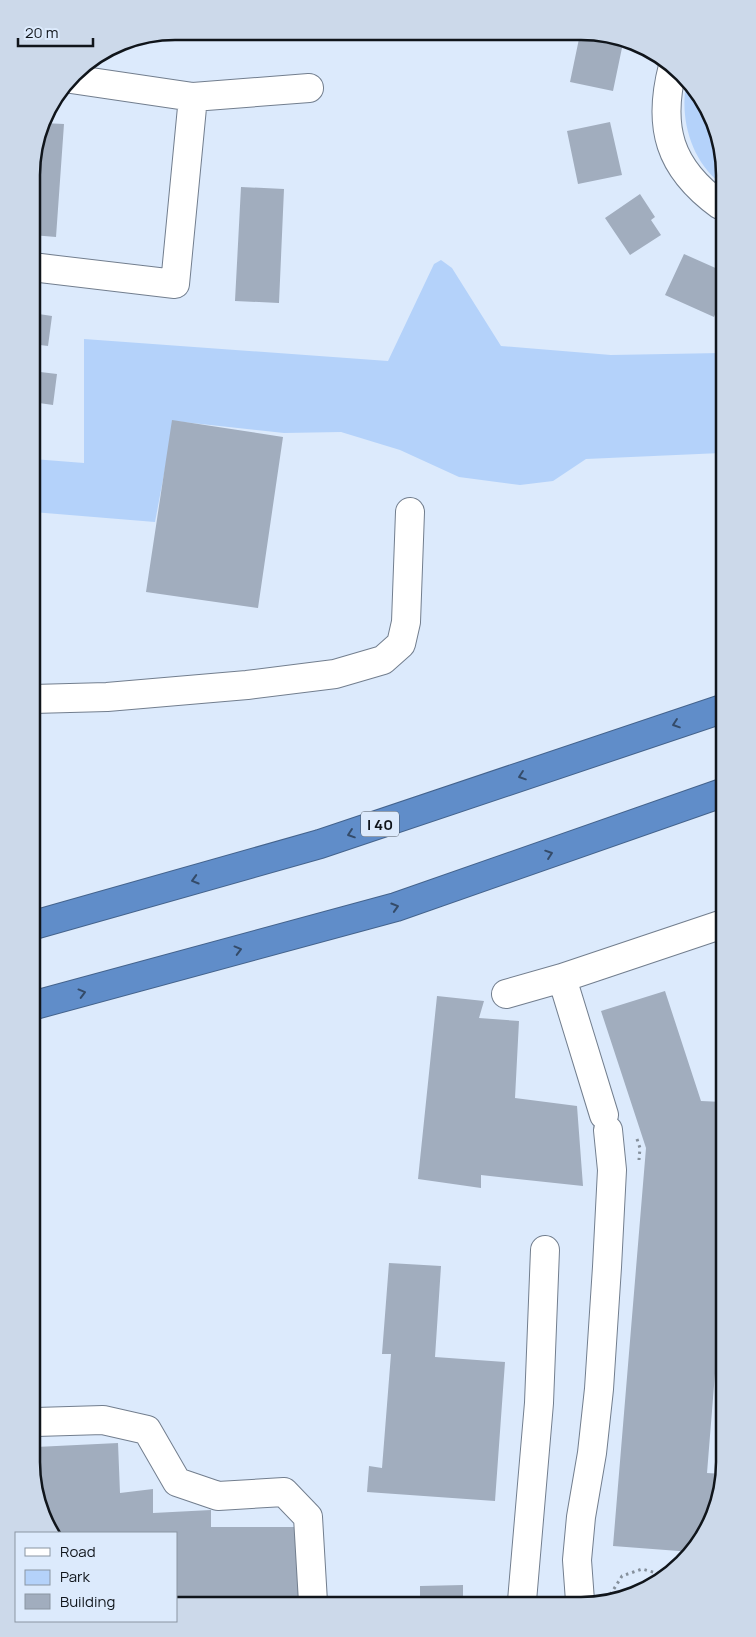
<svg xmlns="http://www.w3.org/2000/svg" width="756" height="1637" font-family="Manrope,sans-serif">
  <rect width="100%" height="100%" fill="#dceafc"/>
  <path fill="#b4d2fa" d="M 686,84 L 720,138 L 720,183 C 691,159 680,120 686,84 Z
    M 441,260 L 452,268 L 501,346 L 611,355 L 721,353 L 721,453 L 586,459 L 553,481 L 520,485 L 459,477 L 400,450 L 341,432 L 284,433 L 174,421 L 155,522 L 33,512 L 33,459 L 84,463 L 84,339 L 388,361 L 434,264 Z"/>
  <path fill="#a1adbe" d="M 580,34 L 623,43 L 613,91 L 570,82 Z
    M 610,122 L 622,175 L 578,184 L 567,131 Z
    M 43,123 L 64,124 L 56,237 L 32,235 L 32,165 Z
    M 241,187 L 284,189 L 279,303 L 235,301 Z
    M 640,194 L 655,217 L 651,220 L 661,235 L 630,255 L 605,218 Z
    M 684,254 L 720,270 L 720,302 L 714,317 L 665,295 Z
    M 32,313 L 52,316 L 48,346 L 32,344 Z
    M 32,371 L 57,374 L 53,405 L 32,402 Z
    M 32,420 L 35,420 L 34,436 L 33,436 Z
    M 172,420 L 283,437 L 258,608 L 146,592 Z
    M 665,991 L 701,1101 L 723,1102 L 724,1337 L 718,1336 L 707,1473 L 724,1474 L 714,1517 L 692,1552 L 613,1546 L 646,1148 L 601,1011 Z
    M 437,996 L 484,1001 L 479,1018 L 519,1021 L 515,1098 L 577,1106 L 583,1186 L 481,1175 L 481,1188 L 418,1179 Z
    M 389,1263 L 441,1266 L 435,1357 L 505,1362 L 495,1501 L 367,1492 L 369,1466 L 382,1468 L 391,1354 L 382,1354 Z
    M 118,1443 L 120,1493 L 153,1489 L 153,1513 L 211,1510 L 211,1527 L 297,1527 L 300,1602 L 176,1603 L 176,1533 L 57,1533 L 36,1499 L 36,1447 Z
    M 463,1585 L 463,1602 L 420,1602 L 420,1586 Z"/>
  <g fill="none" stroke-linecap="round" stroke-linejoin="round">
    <g stroke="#727e8e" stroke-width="30">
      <path id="minor" d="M 673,66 C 657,127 669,168 720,205
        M 193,97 L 309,88
        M 32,267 L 175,284 L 193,97 L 71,79
        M 33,699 L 107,697 L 247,685 L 335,674 L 383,660 L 401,644 L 406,622 L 410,512
        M 562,978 L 723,924
        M 506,994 L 562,978 L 604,1115
        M 36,1422 L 103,1420 L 147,1430 L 177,1482 L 218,1496 L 284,1492 L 308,1517 L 313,1602
        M 522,1601 L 539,1403 L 545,1250
        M 580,1601 L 577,1560 L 581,1517 L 592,1453 L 599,1389 L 607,1267 L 612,1170 L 608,1130"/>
    </g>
    <g stroke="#44638c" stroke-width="30">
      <path id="highway" d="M 34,925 L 320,844 L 722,709
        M 35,1005 L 396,907 L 722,793"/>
    </g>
    <path stroke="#85909c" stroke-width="3" stroke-dasharray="2.5 4" stroke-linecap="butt" d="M 637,1139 L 640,1148 L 639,1160
      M 607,1600 L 622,1576 L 642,1569 L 660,1574"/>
    <use href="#minor" stroke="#fff" stroke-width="28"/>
    <use href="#highway" stroke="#608dc9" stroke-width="28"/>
  </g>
  <defs><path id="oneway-chevron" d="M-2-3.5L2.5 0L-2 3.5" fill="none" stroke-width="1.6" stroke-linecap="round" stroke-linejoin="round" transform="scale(1.25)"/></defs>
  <g stroke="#344b69">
    <use href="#oneway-chevron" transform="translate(676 724) rotate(161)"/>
    <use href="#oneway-chevron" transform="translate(522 776) rotate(161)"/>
    <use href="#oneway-chevron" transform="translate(351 834) rotate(161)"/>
    <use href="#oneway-chevron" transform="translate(549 854) rotate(-19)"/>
    <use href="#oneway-chevron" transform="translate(195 880) rotate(164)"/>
    <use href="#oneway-chevron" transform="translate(395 907) rotate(-17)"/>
    <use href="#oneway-chevron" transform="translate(238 950) rotate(-15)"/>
    <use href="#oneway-chevron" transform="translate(82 993) rotate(-15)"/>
  </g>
  <g text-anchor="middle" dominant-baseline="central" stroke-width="5" stroke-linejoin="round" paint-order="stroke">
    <rect fill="#dceafc" stroke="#4d555e" stroke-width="1" x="361" y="811.5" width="38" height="25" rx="4"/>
    <g font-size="15" font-weight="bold" fill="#10151b">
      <text x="380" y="824">I 40</text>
    </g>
  </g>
  <path d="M0 0H756V1637H0ZM175 40H581A135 135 0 0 1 716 175V1462A135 135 0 0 1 581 1597H175A135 135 0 0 1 40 1462V175A135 135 0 0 1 175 40Z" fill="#ccd9ea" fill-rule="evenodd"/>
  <path fill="none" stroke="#10151b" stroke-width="2.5" d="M175 40H581A135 135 0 0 1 716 175V1462A135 135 0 0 1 581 1597H175A135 135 0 0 1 40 1462V175A135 135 0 0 1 175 40Z"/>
  <rect x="15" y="1532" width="162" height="90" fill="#dceafc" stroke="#8a95a2"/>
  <rect x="25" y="1548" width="25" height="8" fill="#ffffff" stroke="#8a95a2"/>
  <text x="60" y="1557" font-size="15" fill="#10151b">Road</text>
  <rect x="25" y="1570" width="25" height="15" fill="#b4d2fa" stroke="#8a95a2"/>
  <text x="60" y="1582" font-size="15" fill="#10151b">Park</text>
  <rect x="25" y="1594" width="25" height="15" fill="#a1adbe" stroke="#8a95a2"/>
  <text x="60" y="1607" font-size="15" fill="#10151b">Building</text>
  <path d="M18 38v8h75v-8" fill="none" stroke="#10151b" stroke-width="2.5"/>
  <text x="25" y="38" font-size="15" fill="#10151b" stroke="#dceafc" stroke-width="4" paint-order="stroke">20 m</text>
</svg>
